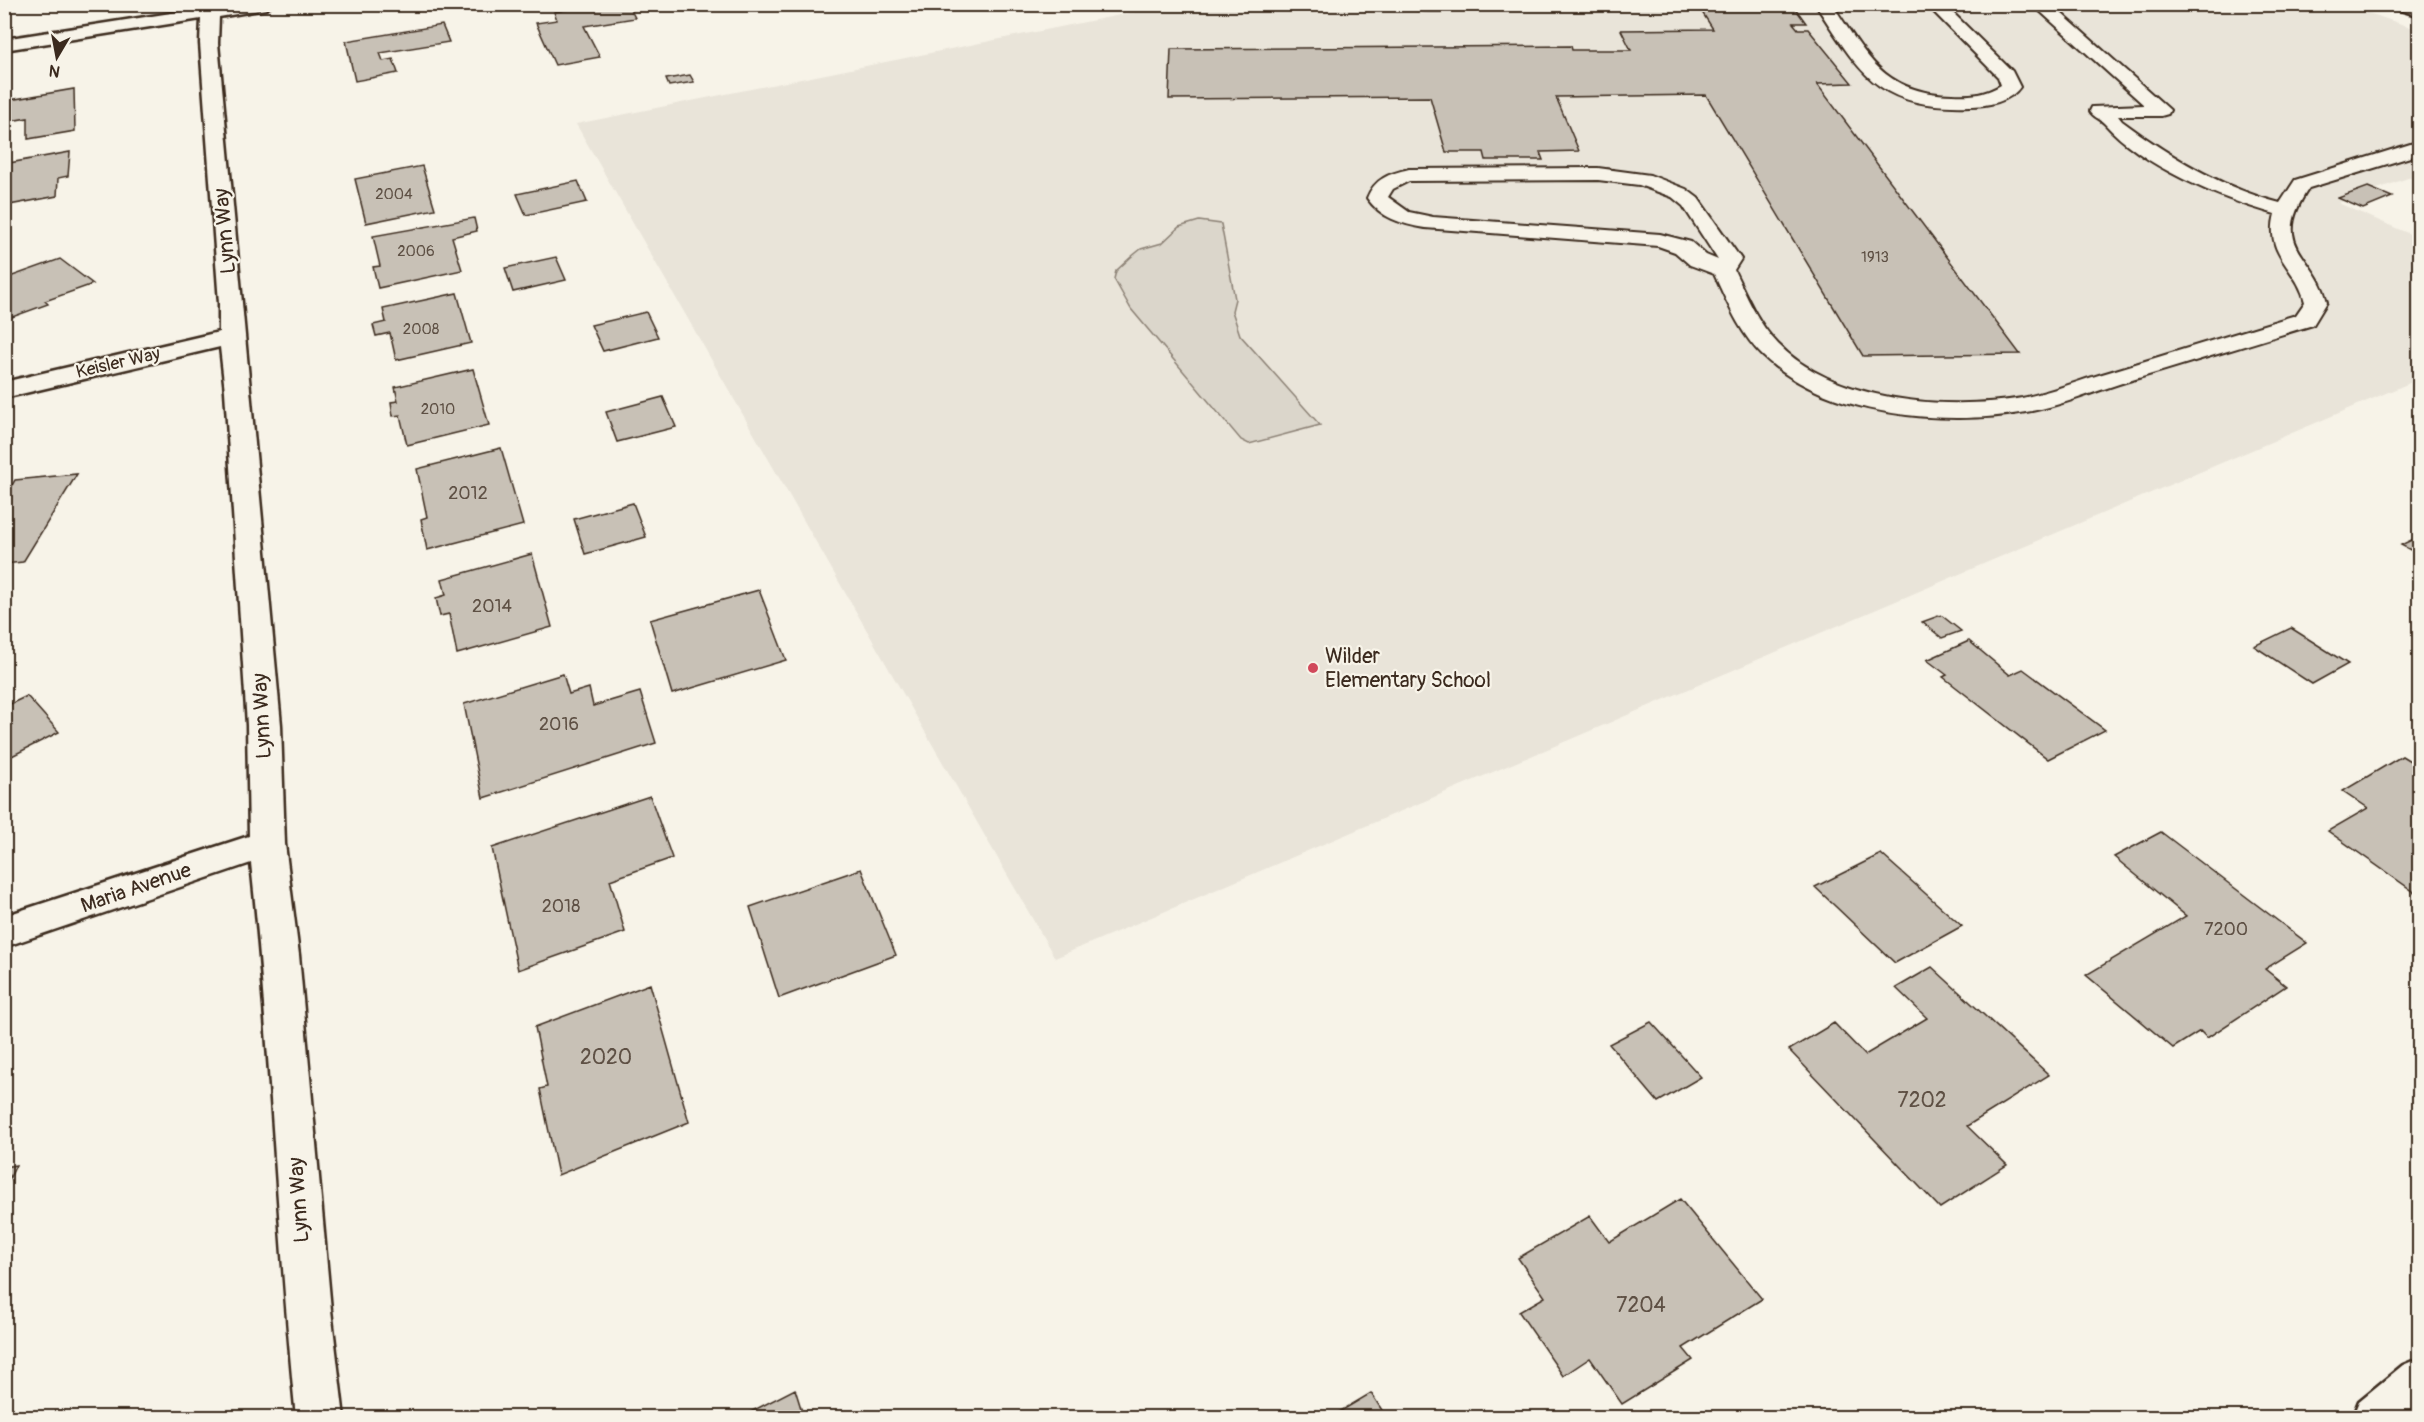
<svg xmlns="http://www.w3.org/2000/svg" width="2424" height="1422" font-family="Pangolin,sans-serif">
  <rect width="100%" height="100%" fill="#f7f3e8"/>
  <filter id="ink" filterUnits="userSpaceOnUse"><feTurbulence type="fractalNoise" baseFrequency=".0167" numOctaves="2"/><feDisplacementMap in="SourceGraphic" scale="12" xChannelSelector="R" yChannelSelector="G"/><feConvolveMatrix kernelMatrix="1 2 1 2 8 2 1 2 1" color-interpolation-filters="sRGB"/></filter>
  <g filter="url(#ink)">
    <path fill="#e9e4d9" d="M 1170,5 L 2345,5 L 2419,30 L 2419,174 L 2338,203 L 2419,238 L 2419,379 L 1055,958 L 576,124 Z"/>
    <path fill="#dbd6cb" stroke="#8b8074" stroke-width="1.5" d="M 1199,221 L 1221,224 L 1235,299 L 1232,311 L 1240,335 L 1320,425 L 1249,444 L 1241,440 L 1131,309 L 1114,279 L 1116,271 L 1131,257 L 1141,249 L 1162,243 L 1179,227 Z"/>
    <path fill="#c8c1b6" stroke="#3b2a1e" stroke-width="1.5" d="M 628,4 L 635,18 L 584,26 L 600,57 L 555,65 L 536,23 L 557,20 L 554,12 L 599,4 Z
      M 1795,8 L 1806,23 L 1793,23 L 1798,29 L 1808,29 L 1852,83 L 1817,84 L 2020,354 L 1863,356 L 1706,95 L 1556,97 L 1579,151 L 1540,152 L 1543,160 L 1486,160 L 1484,152 L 1446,152 L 1430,97 L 1169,99 L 1171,49 L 1571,46 L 1572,50 L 1631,50 L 1621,30 L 1713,29 L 1700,9 Z
      M 442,25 L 449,42 L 380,53 L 383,61 L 393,59 L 398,73 L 355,81 L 346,41 Z
      M 690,75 L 694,82 L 669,86 L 666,79 Z
      M 74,89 L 75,131 L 28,139 L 28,118 L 4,122 L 4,101 Z
      M 70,152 L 68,176 L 58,178 L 57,196 L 4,206 L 4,164 Z
      M 422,166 L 435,209 L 366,223 L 355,179 Z
      M 578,181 L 587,202 L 526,215 L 517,194 Z
      M 2368,187 L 2392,197 L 2363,209 L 2338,198 Z
      M 474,218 L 477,231 L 452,237 L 462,270 L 378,288 L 373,267 L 380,266 L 373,236 Z
      M 556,257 L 566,280 L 513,292 L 505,268 Z
      M 60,259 L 93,284 L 45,301 L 48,304 L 4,320 L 4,279 Z
      M 457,293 L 471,343 L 396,360 L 390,333 L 376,336 L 373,325 L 386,322 L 383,309 Z
      M 646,312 L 658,337 L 603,351 L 591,325 Z
      M 473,369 L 489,425 L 407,445 L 400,415 L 393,416 L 391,402 L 398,401 L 395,387 Z
      M 663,397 L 676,427 L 617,442 L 606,412 Z
      M 501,448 L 523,525 L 427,550 L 421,519 L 427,517 L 417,469 Z
      M 77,474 L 23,562 L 4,564 L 4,491 L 9,490 L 15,480 Z
      M 633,503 L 646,537 L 585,554 L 574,519 Z
      M 2420,536 L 2420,555 L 2401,545 Z
      M 532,554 L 552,627 L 457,654 L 449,614 L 440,616 L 436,598 L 446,595 L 442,579 Z
      M 759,590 L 786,660 L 672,694 L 650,620 Z
      M 1941,615 L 1961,631 L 1942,638 L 1922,622 Z
      M 2291,628 L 2348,664 L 2312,684 L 2254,646 Z
      M 1969,641 L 2010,675 L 2023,669 L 2105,730 L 2048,759 L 1943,677 L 1947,675 L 1927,660 Z
      M 563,674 L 569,694 L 589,688 L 593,706 L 640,692 L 656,743 L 483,798 L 464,704 Z
      M 27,696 L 59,732 L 4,760 L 4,707 Z
      M 2402,756 L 2420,767 L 2420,896 L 2328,831 L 2368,808 L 2343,791 Z
      M 650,796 L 672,858 L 610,880 L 625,932 L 518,970 L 492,848 Z
      M 2161,832 L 2307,943 L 2265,969 L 2286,986 L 2207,1038 L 2200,1031 L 2173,1048 L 2086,975 L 2186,916 L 2114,857 Z
      M 1881,854 L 1962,926 L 1895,963 L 1815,887 Z
      M 861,869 L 896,955 L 779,998 L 750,907 Z
      M 1932,967 L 2049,1075 L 1967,1126 L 2007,1165 L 1940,1208 L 1789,1050 L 1834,1023 L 1865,1055 L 1927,1018 L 1896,988 Z
      M 650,984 L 689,1122 L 558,1175 L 540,1089 L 547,1087 L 535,1027 Z
      M 1651,1022 L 1701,1077 L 1658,1102 L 1609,1044 Z
      M 16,1165 L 4,1190 L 4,1167 Z
      M 1680,1199 L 1762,1299 L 1683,1348 L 1693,1360 L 1622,1404 L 1590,1358 L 1563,1376 L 1519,1312 L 1545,1297 L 1518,1258 L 1590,1216 L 1609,1242 Z
      M 795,1389 L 804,1418 L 739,1418 Z
      M 1371,1393 L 1387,1418 L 1329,1418 Z"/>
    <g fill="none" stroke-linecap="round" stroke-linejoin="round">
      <g stroke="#3b2a1e" stroke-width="4">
        <path id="service" d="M 1474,4 C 1467,12 1412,13 1406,5 Z
          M 1815,4 L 1832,4 C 1867,56 1883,93 1952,95 C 1970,96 1985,95 2001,85 L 1998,77 L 1926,4 L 1944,4 L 2012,71 L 2020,87 C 2010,102 1987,106 1970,106 C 1877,109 1862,75 1815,4 Z
          M 2032,4 L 2051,4 L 2170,110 L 2168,114 L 2161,116 L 2118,116 L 2122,121 C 2169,156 2222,188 2280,203 L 2295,180 L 2420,141 L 2420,154 L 2309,188 C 2268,248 2316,254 2327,302 L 2313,325 C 2249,344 2186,364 2122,383 C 2090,393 2058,407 2026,412 C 1944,427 1825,416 1763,356 C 1740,334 1727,302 1714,274 L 1690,265 L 1675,252 L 1658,246 L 1425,228 C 1401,224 1381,218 1367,198 C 1375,178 1389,174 1409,169 L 1598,168 L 1650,175 L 1686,189 L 1698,198 L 1741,259 L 1734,270 C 1746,295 1758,324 1778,344 C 1834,402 1947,411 2022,398 C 2051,392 2081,380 2109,372 C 2172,353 2234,334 2296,315 L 2305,302 C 2297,267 2264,256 2275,214 C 2219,198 2143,167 2104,123 C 2099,118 2093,117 2090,111 L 2092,107 L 2144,105 ZM 1598,180 L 1639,185 L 1672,197 L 1683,206 L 1718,260 L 1706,255 L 1691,242 L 1660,234 L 1433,217 L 1409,212 L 1388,197 L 1393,189 L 1409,181 Z"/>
      </g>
      <g stroke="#3b2a1e" stroke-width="5">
        <path id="minor" d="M 229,4 L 274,4 L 266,9 L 219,17 L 218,43 L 281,725 L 285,844 L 299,955 L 331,1310 L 344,1418 L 296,1418 C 277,1233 271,1048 251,863 L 4,947 L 4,916 L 249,836 L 247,725 L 225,391 L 220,347 L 4,398 L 4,382 L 219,332 L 219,303 L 200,43 L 201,19 L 4,50 L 4,39 Z
          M 2420,1358 L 2420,1413 L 2414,1418 L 2352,1418 L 2359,1401 L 2403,1365 Z"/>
      </g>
      <g stroke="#3b2a1e" stroke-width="5">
        <path id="secondary" d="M 2392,4 L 2420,5 L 2420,16 L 2394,8 Z"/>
      </g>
      <use href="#service" fill="#f7f3e8" fill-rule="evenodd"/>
      <use href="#minor" fill="#f7f3e8" fill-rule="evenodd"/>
      <use href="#secondary" fill="#f7f3e8" fill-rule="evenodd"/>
    </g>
  </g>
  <circle fill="#d1495b" stroke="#f7f3e8" stroke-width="2" cx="1313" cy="668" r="6"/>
  <g text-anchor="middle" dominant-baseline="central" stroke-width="4.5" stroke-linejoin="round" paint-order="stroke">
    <g font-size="15" fill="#5e5044">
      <text x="394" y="194">2004</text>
      <text x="416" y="251">2006</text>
      <text x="1875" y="257">1913</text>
      <text x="421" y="329">2008</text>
      <text x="438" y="409">2010</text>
    </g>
    <g font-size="18" fill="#3b2a1e" stroke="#f7f3e8">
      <text transform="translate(118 363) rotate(-13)">Keisler Way</text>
    </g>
    <g font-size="18" fill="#5e5044">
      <text x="468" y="493">2012</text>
      <text x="492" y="606">2014</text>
      <text x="559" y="724">2016</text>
      <text x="561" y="906">2018</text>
      <text x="2226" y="929">7200</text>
    </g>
    <g font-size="21" fill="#3b2a1e" stroke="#f7f3e8">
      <text transform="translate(225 231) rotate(-95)">Lynn Way</text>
      <text transform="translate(262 716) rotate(-93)">Lynn Way</text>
      <text transform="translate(136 888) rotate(-19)">Maria Avenue</text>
      <text transform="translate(299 1200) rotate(-94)">Lynn Way</text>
    </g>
    <g font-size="21" fill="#3b2a1e" stroke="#f7f3e8" text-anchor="start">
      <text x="1325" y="656">Wilder<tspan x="1325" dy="24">Elementary School</tspan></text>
    </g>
    <g font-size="21" fill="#5e5044">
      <text x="606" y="1057">2020</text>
      <text x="1922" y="1100">7202</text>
      <text x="1641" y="1305">7204</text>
    </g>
  </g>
  <rect width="2424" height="1422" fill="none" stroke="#f7f3e8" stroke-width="24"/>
  <rect x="12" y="12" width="2400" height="1398" fill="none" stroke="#3b2a1e" stroke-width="2" filter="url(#ink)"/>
  <g transform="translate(57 57) rotate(190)" stroke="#f7f3e8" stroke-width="4.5" paint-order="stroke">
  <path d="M0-4.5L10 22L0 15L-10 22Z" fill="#3b2a1e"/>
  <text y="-9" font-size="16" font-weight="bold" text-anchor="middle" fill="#3b2a1e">N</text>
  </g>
</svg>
